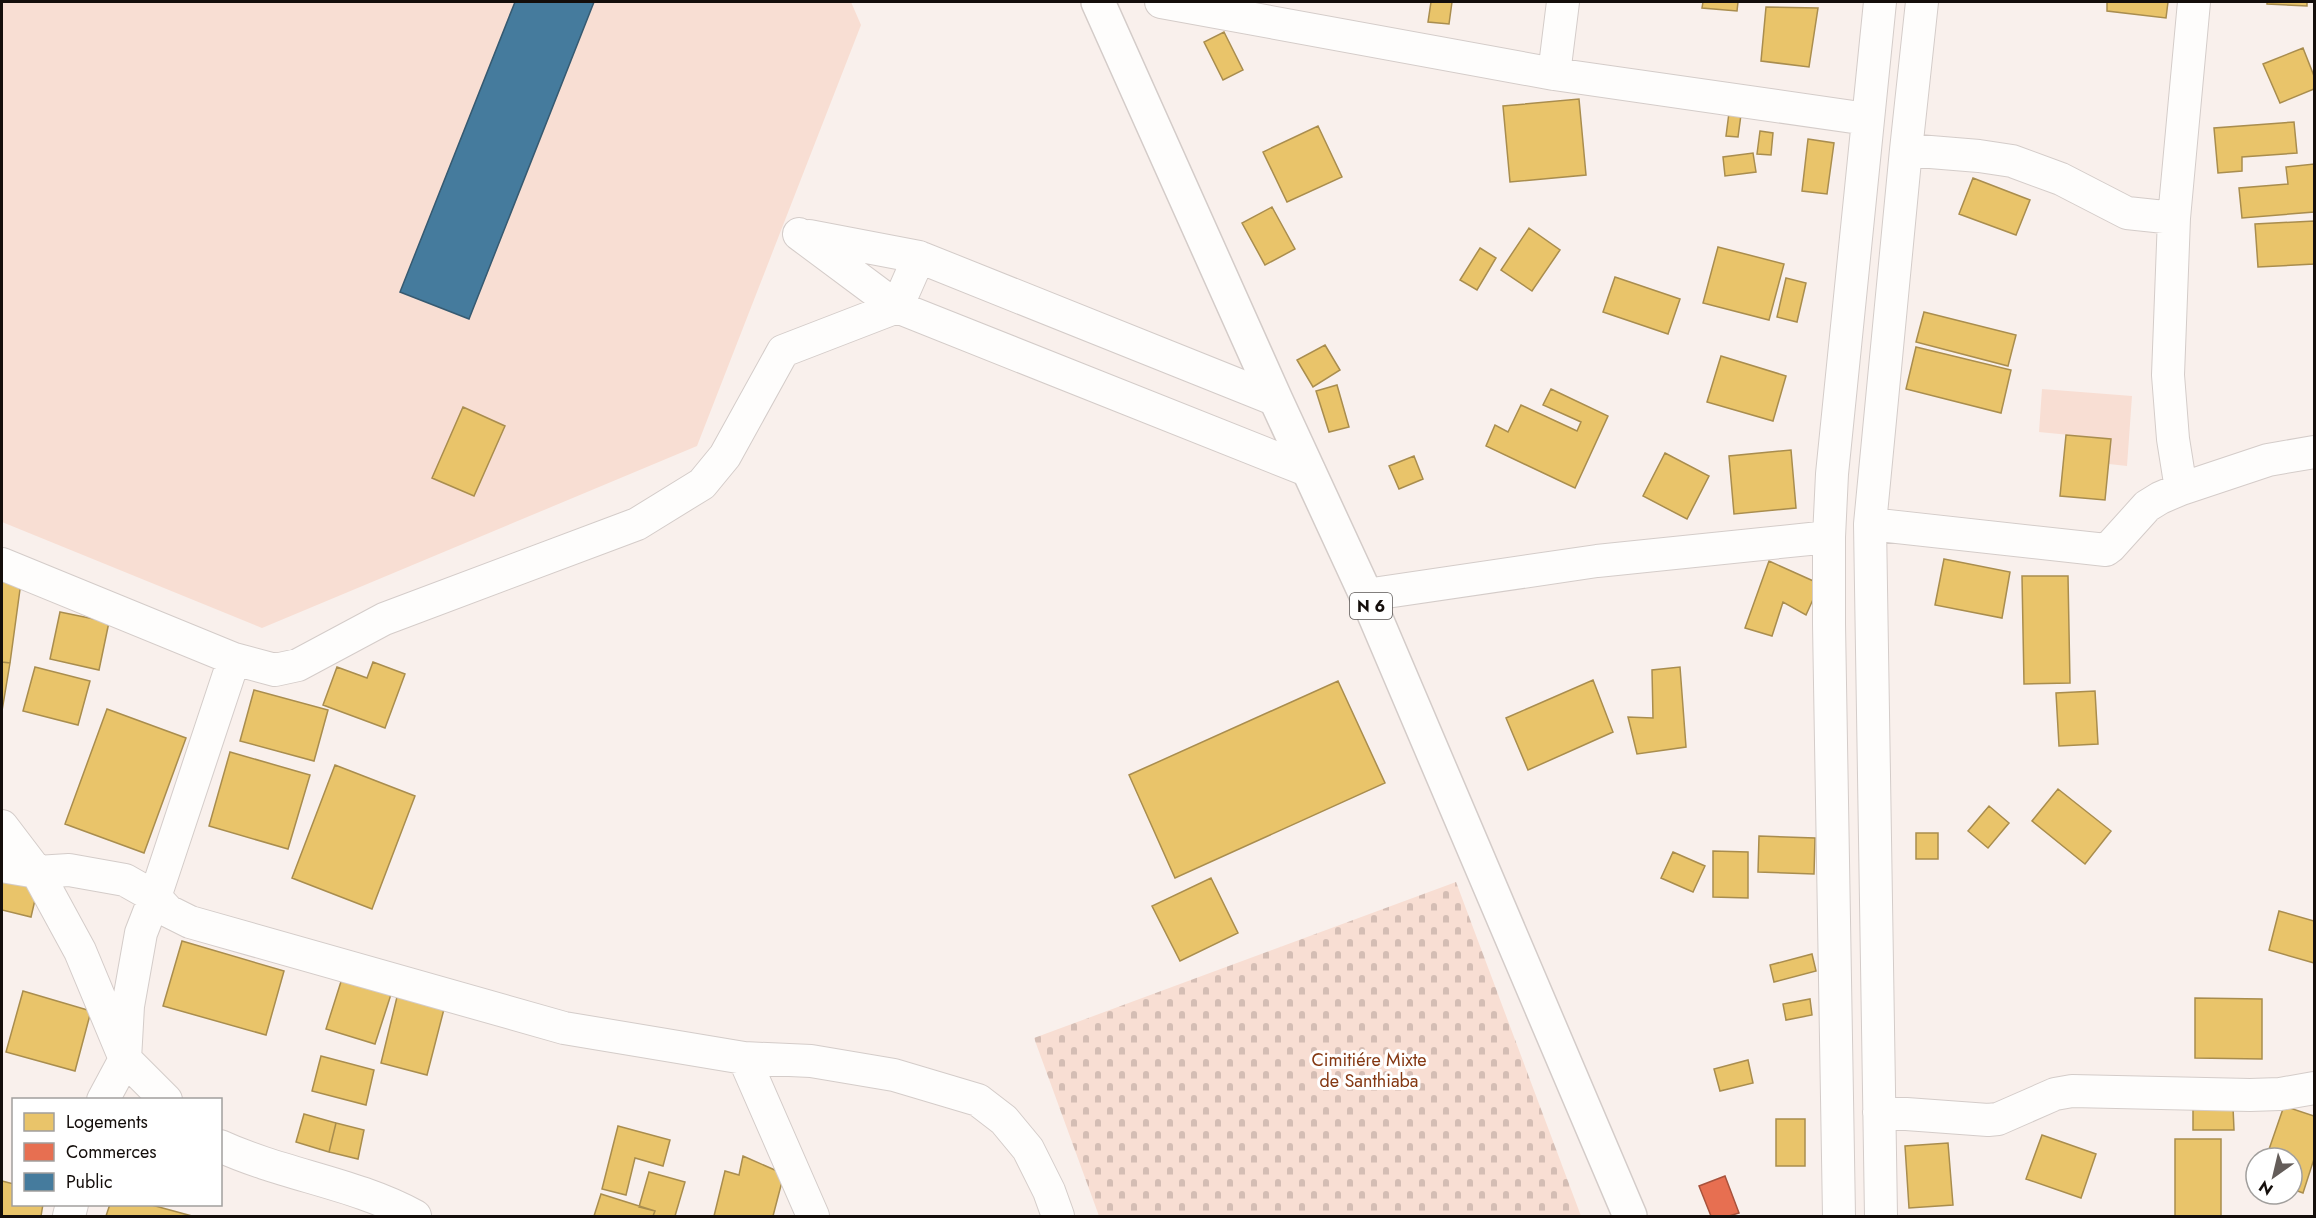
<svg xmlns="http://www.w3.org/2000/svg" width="2316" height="1218" font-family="Jost,sans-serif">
  <defs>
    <pattern id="cemetery-stones" width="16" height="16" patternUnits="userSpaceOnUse" patternTransform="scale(1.5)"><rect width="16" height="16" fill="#f8ded3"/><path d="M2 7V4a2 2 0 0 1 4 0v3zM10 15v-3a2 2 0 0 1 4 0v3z" fill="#d4bdb4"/></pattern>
  </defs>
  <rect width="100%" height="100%" fill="#f9f0ec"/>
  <path fill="#f8ded3" d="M 2,2 L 851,2 L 861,25 L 697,446 L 262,628 L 2,522 Z
    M 2042,389 L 2132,396 L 2127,466 L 2109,464 L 2110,439 L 2039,432 Z"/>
  <path fill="url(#cemetery-stones)" d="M 1456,882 L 1581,1216 L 1099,1216 L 1034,1038 Z"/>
  <path fill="#e9c46a" stroke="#a98d4e" stroke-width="1.5" d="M 1431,2 L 1452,2 L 1449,24 L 1428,22 Z
    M 1703,2 L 1738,2 L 1737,11 L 1702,8 Z
    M 2107,2 L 2168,2 L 2166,18 L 2107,11 Z
    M 2267,2 L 2307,2 L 2307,6 L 2267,4 Z
    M 1766,7 L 1818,8 L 1809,67 L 1761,61 Z
    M 1224,32 L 1243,70 L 1223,80 L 1204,42 Z
    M 2303,48 L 2314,76 L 2314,89 L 2280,103 L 2263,64 Z
    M 1579,99 L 1586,175 L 1510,182 L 1503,106 Z
    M 1730,105 L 1742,107 L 1738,137 L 1726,136 Z
    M 2294,122 L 2297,153 L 2242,157 L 2242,171 L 2218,173 L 2214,128 Z
    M 1318,126 L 1342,177 L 1287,202 L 1263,152 Z
    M 1760,131 L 1773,133 L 1771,155 L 1757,154 Z
    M 1808,139 L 1834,143 L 1827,194 L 1802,191 Z
    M 1753,153 L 1756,172 L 1725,176 L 1723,157 Z
    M 2314,164 L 2314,212 L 2242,218 L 2239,188 L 2288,184 L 2286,167 Z
    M 1973,178 L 2030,200 L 2016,235 L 1959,214 Z
    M 1272,207 L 1295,249 L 1265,265 L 1242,223 Z
    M 2314,221 L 2314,264 L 2258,267 L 2255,224 Z
    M 1529,228 L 1560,250 L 1532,291 L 1501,270 Z
    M 1718,247 L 1784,264 L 1769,320 L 1703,303 Z
    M 1480,248 L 1496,258 L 1477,290 L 1460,280 Z
    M 1615,277 L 1680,299 L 1668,334 L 1603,312 Z
    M 1786,278 L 1806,283 L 1797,322 L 1777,317 Z
    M 1924,312 L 2016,335 L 2008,366 L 1916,342 Z
    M 1325,345 L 1340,370 L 1313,387 L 1297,360 Z
    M 1916,347 L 2011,370 L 2001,413 L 1906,389 Z
    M 1721,356 L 1786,376 L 1773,421 L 1707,402 Z
    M 1337,385 L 1349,427 L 1329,432 L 1316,391 Z
    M 1551,389 L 1608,416 L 1575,488 L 1486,446 L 1495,425 L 1508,432 L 1521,405 L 1577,431 L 1581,422 L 1543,405 Z
    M 463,407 L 505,426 L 474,496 L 432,478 Z
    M 2066,435 L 2111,439 L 2105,500 L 2060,496 Z
    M 1791,450 L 1796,508 L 1734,514 L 1729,456 Z
    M 1665,453 L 1709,476 L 1687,519 L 1643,496 Z
    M 1414,456 L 1423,479 L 1399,489 L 1389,466 Z
    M 1944,559 L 2010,572 L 2002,618 L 1935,605 Z
    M 1769,561 L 1820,584 L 1806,615 L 1783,602 L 1772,636 L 1745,628 Z
    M 2022,576 L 2068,576 L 2070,683 L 2024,684 Z
    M 2,579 L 21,582 L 10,663 L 2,662 Z
    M 60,612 L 109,622 L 99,670 L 50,659 Z
    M 2,662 L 10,663 L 2,711 Z
    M 373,662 L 405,674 L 385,728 L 323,705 L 337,667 L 367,678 Z
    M 35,667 L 90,681 L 78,725 L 23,711 Z
    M 1680,667 L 1686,747 L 1637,754 L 1628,717 L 1653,718 L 1652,670 Z
    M 1593,680 L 1613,732 L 1528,770 L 1506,718 Z
    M 1338,681 L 1385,783 L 1175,878 L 1129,775 Z
    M 254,690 L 328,710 L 314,761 L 240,741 Z
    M 2095,691 L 2098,744 L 2059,746 L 2056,693 Z
    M 107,709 L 186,738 L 144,853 L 65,824 Z
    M 230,752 L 310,775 L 288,849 L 209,826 Z
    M 335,765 L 415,796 L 372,909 L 292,878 Z
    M 2058,789 L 2111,831 L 2085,864 L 2032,821 Z
    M 1989,806 L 2009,823 L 1988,848 L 1968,831 Z
    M 1916,833 L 1938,833 L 1938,859 L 1916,859 Z
    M 1759,836 L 1815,838 L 1814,874 L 1758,872 Z
    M 1713,851 L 1748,852 L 1748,898 L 1713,897 Z
    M 1673,852 L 1705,866 L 1693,892 L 1661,878 Z
    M 2,878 L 38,887 L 31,917 L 2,910 Z
    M 1211,878 L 1238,933 L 1180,961 L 1152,906 Z
    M 2279,911 L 2314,921 L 2314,963 L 2269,950 Z
    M 182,941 L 284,971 L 266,1035 L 163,1006 Z
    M 1812,954 L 1816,971 L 1774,982 L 1770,965 Z
    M 345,969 L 394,985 L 375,1044 L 326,1029 Z
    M 23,991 L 91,1011 L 75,1071 L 6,1052 Z
    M 397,997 L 444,1009 L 427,1075 L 381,1063 Z
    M 2195,998 L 2262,999 L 2262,1059 L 2195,1058 Z
    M 1810,999 L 1812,1015 L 1786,1020 L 1783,1004 Z
    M 321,1056 L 374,1070 L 366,1105 L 312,1091 Z
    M 1748,1060 L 1753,1083 L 1720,1091 L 1714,1069 Z
    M 2284,1106 L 2314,1116 L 2314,1159 L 2303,1193 L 2292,1189 L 2292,1158 L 2266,1158 Z
    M 2233,1107 L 2234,1130 L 2193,1130 L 2193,1108 Z
    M 304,1114 L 336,1123 L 329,1152 L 296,1142 Z
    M 1776,1119 L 1805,1119 L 1805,1166 L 1776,1166 Z
    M 336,1123 L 364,1130 L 358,1159 L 329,1152 Z
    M 618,1126 L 670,1140 L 663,1166 L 635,1158 L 626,1195 L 602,1189 Z
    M 2042,1135 L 2096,1154 L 2081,1198 L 2026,1179 Z
    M 2175,1139 L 2221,1139 L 2221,1216 L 2175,1216 Z
    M 1948,1143 L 1953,1205 L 1909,1208 L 1905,1146 Z
    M 743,1156 L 784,1174 L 773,1216 L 714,1216 L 725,1171 L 739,1175 Z
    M 649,1172 L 685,1182 L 675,1216 L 653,1216 L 655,1211 L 639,1207 Z
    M 2,1181 L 14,1184 L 14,1204 L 43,1204 L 41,1216 L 2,1216 Z
    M 601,1194 L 655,1211 L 653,1216 L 594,1216 Z
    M 110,1204 L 148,1204 L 192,1216 L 106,1216 Z"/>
  <path fill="#e76f51" stroke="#a8523c" stroke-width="1.5" d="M 1725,1176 L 1739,1213 L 1729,1216 L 1711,1216 L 1699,1186 Z"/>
  <path fill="#457b9d" stroke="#365a71" stroke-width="1.5" d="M 515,2 L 594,2 L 469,319 L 400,292 Z"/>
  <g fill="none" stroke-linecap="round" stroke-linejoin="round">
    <g stroke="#d4ccc9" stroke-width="34">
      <path id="minor" d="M 1161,2 L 1554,74 L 1867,119
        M 1554,74 L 1563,2
        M 1906,150 L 1979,156 L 2012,161 L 2061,179 L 2127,213 L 2174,218
        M 799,234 L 897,307 L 1309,471
        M 809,236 L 919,257 L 1276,400
        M 2181,489 L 2173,439 L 2168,375 L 2174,218 L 2194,2
        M 1870,524 L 2106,550 L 2110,547 L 2147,506 L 2160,498 L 2181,489 L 2268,460 L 2314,452
        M 2,564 L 234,659 L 275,670 L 298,665 L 384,619 L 637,524 L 702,484 L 725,456 L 783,351 L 897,307 L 919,257
        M 1366,595 L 1597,561 L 1829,537
        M 2,826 L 37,872 L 80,951 L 125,1059 L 166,1100
        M 2,866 L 37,872 L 69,870 L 125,880 L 155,897 L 168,911 L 190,922 L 564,1028 L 744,1058 L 811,1061 L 894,1075 L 978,1100 L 1004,1120 L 1028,1149 L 1049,1191 L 1058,1216
        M 744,1058 L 813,1216
        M 103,1100 L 125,1059 L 128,1006 L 141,933 L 155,897 L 234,659
        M 1879,1112 L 1988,1120 L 1998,1119 L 2055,1094 L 2072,1091 L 2250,1095 L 2280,1094 L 2314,1088
        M 220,1146 C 283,1175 355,1183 415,1216
        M 69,1216 L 72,1204
        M 1839,1216 L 1829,624 L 1829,537 L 1832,474 L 1880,2
        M 1881,1216 L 1870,524 L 1906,150 L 1922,2"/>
    </g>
    <g stroke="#d4ccc9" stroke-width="36">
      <path id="major" d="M 1098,2 L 1276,400 L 1366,595 L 1630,1216"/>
    </g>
    <use href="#minor" stroke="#fefdfc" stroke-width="32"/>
    <use href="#major" stroke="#fefdfc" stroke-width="33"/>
  </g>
  <g text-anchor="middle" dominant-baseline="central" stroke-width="6" stroke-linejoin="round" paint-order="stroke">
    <rect fill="#fff" stroke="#5a5654" stroke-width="1.5" x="1350" y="593" width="42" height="26" rx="4.5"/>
    <g font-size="16" font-weight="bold" fill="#140e0b">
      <text x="1371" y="606">N 6</text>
    </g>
    <g font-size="18" fill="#843711" stroke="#fff">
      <text x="1369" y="1060">Cimitiére Mixte<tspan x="1369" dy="21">de Santhiaba</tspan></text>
    </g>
  </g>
  <rect width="2316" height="1218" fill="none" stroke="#140e0b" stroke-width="6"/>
  <rect x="12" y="1098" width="210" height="108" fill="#ffffff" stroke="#a19f9d" stroke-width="1.5"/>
  <rect x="24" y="1113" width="30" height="18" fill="#e9c46a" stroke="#a19f9d" stroke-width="1.5"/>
  <text x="66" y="1128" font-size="18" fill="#140e0b">Logements</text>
  <rect x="24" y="1143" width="30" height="18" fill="#e76f51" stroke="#a19f9d" stroke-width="1.5"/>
  <text x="66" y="1158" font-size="18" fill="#140e0b">Commerces</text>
  <rect x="24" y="1173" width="30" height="18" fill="#457b9d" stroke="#a19f9d" stroke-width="1.5"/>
  <text x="66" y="1188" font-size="18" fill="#140e0b">Public</text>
  <g transform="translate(2274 1176) rotate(214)"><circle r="28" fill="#ffffff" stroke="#a19f9d" stroke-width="1.5"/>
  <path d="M0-4.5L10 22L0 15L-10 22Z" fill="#645d5a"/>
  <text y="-9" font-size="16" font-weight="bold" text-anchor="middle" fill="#140e0b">N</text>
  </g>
</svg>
